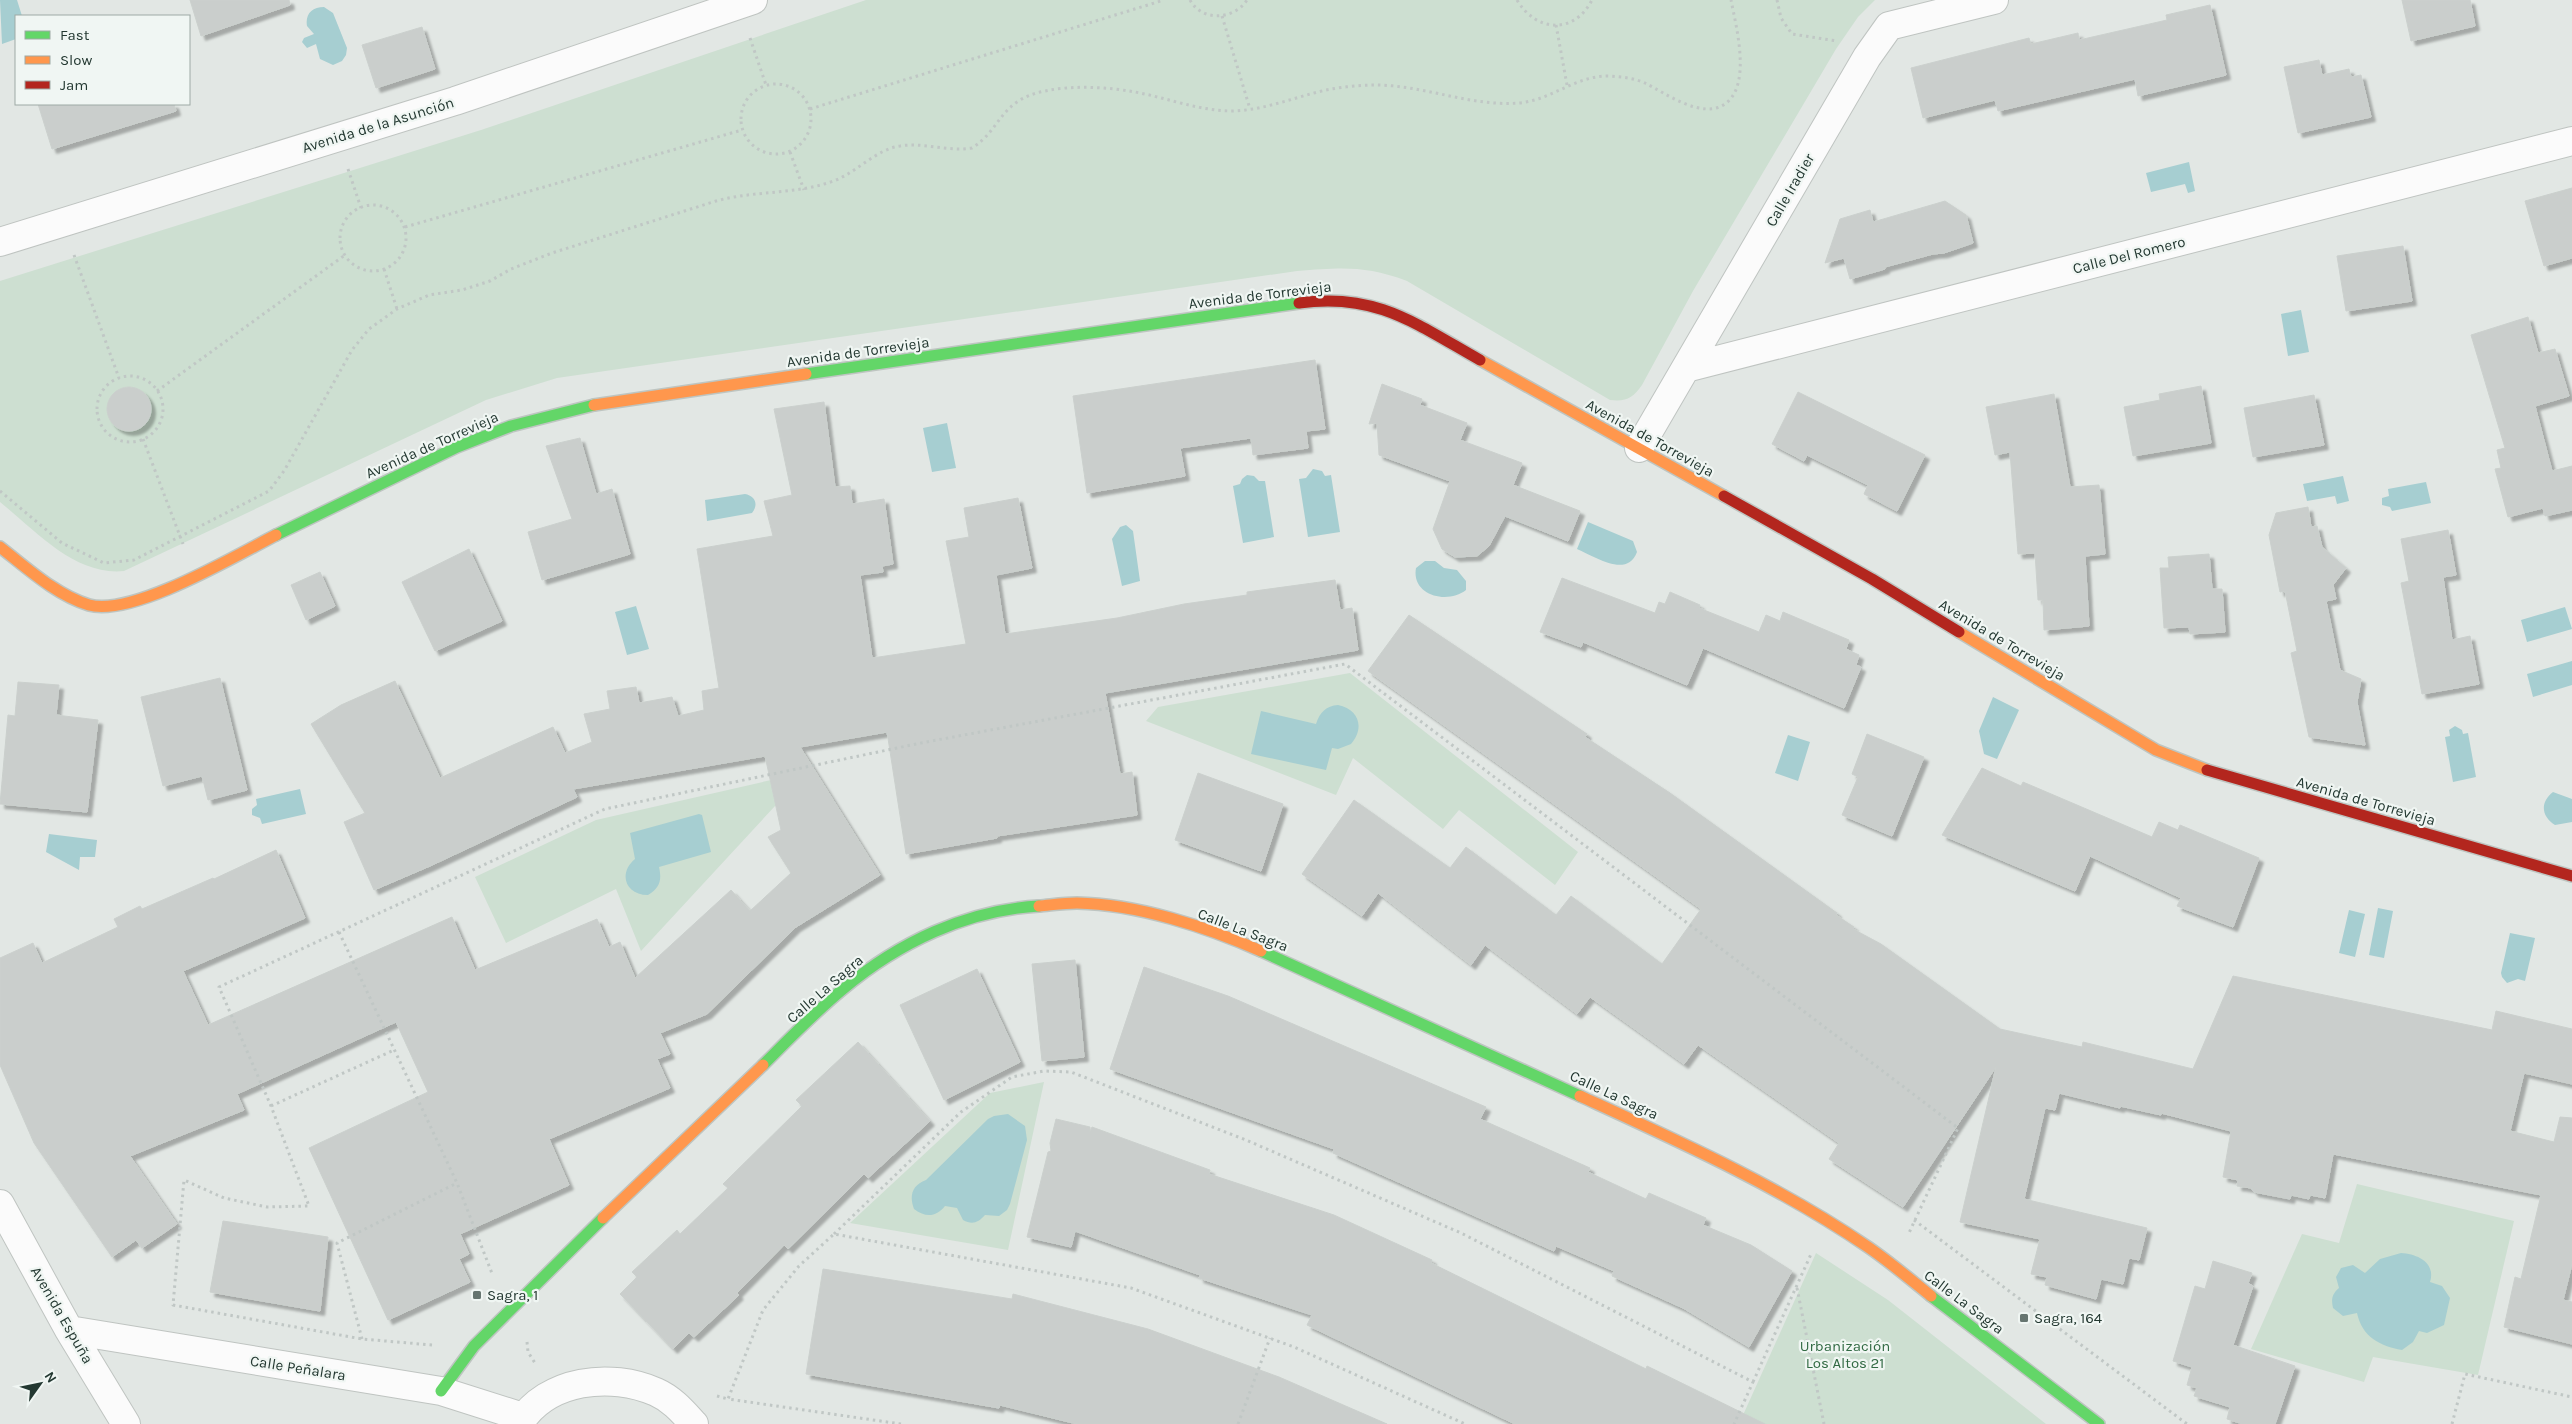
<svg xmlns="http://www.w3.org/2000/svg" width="2572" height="1424" font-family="Karla,sans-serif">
  <defs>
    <filter id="shadow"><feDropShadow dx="4.5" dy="4.5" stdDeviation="1" flood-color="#0004"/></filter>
  </defs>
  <rect width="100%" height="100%" fill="#e2e7e4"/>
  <path fill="#cddfd1" d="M 866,0 L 1875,0 L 1858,17 L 1836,49 L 1693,291 L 1642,385 C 1633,398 1626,402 1610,400 L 1407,281 C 1364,265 1341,268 1297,271 L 557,378 L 486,400 L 124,571 C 75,576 36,531 0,502 L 0,281 L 481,130 Z
    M 1350,673 L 1578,852 L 1555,885 L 1459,810 L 1443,829 L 1353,758 L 1336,795 L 1146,721 L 1158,707 Z
    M 780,778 L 788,792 L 641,951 L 616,889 L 506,943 L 475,877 L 596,820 Z
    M 1044,1082 L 1008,1250 L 850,1223 L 990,1093 Z
    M 2357,1184 L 2514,1221 L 2478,1375 L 2373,1357 L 2364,1382 L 2251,1349 L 2302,1234 L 2339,1243 Z
    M 1816,1253 L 1888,1300 L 2046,1424 L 1739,1424 Z"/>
  <path fill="#a6ced1" d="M 0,0 L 17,0 L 22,16 L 16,16 L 16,39 L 2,44 Z
    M 324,7 L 333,13 L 347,48 L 346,55 L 342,61 L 333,65 L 320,59 L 316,44 L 307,48 L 302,42 L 304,38 L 314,34 L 307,26 C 305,14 312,7 324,7 Z
    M 2189,162 L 2195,191 L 2188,193 L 2185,184 L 2151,192 L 2146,173 Z
    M 2301,310 L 2309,352 L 2288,356 L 2281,314 Z
    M 947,423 L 956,468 L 932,472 L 923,428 Z
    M 1313,469 L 1322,471 L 1325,476 L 1331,475 L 1340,532 L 1308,537 L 1299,479 L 1306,478 Z
    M 1247,475 L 1254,476 L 1259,481 L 1265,481 L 1274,537 L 1243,543 L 1233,486 L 1240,484 L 1242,479 Z
    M 2343,476 L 2349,501 L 2337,504 L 2335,496 L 2307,501 L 2303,484 Z
    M 2426,482 L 2431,503 L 2392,511 L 2390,507 L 2382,505 L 2382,498 L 2389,496 L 2388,489 Z
    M 745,494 C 755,496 759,504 752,513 L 707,521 L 705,500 Z
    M 1588,522 L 1633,541 L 1637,552 C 1627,579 1594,556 1577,549 Z
    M 1126,525 L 1133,531 L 1140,581 L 1122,586 L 1112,539 L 1120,527 Z
    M 1425,561 L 1435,561 L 1444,568 L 1457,570 L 1466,581 L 1466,590 C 1447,605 1411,595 1416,568 Z
    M 636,606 L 649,649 L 627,655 L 615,612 Z
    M 2565,607 L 2572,629 L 2527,642 L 2521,620 Z
    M 2572,661 L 2572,685 L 2533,697 L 2527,674 Z
    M 1993,697 L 2019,710 L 1997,759 L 1984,754 L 1979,731 Z
    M 1338,705 C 1359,709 1365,728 1351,744 L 1338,749 L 1332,748 L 1326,770 L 1251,754 L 1261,711 L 1316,724 C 1320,712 1326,706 1338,705 Z
    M 2455,726 L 2462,730 L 2463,734 L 2468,733 L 2476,777 L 2453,782 L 2445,737 L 2450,736 L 2449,730 Z
    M 1788,735 L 1810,742 L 1798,781 L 1775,773 Z
    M 300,789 L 306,814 L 262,824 L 260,818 L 252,815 L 252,809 L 257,805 L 256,799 Z
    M 2553,792 L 2572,799 L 2572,822 L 2555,825 C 2541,816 2540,802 2553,792 Z
    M 699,814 L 702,815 L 711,852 L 659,867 C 662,880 660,888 648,895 C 625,895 618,873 635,859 L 630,833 Z
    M 49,834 L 97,840 L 95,857 L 80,857 L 79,870 L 46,852 Z
    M 2378,908 L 2393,911 L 2384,958 L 2369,955 Z
    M 2349,910 L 2365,914 L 2355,957 L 2339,953 Z
    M 2510,933 L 2535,938 L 2525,981 L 2518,979 L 2507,983 L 2502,977 L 2501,973 Z
    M 1008,1114 L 1025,1126 L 1027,1140 L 1010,1204 L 1007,1210 L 999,1216 L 985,1215 C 978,1223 972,1225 963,1220 L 957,1208 L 945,1206 C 936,1217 926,1218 914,1209 C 909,1196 912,1185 926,1180 L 988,1119 L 994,1116 Z
    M 2401,1253 C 2418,1254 2436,1263 2430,1282 L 2442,1286 L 2450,1298 L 2444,1325 L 2427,1333 L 2419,1331 L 2413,1342 L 2402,1350 C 2380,1346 2362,1337 2357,1313 L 2343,1316 L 2333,1308 C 2331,1299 2332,1294 2339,1288 L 2336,1277 L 2341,1268 L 2353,1265 L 2365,1273 L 2380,1259 Z"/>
  <path fill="#cacecc" stroke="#cbd0cd" filter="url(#shadow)" d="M 190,0 L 289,0 L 290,5 L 201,36 Z
    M 2402,0 L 2470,0 L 2475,26 L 2411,41 Z
    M 2210,5 L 2226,75 L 2138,96 L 2135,79 L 1998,111 L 1995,100 L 1923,118 L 1911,68 L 2029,38 L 2031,44 L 2078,33 L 2079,40 L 2167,20 L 2166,15 Z
    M 422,27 L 435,69 L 376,88 L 362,45 Z
    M 2319,60 L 2322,75 L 2349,69 L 2351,77 L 2361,75 L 2371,117 L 2298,133 L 2284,67 Z
    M 38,104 L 174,104 L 176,111 L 52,149 Z
    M 2572,188 L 2572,258 L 2544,266 L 2525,201 Z
    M 1945,201 L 1966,215 L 1973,243 L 1944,253 L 1933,254 L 1885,267 L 1885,269 L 1850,279 L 1844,258 L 1825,263 L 1840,219 L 1870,210 L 1873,222 Z
    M 2403,246 L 2412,301 L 2346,311 L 2337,256 Z
    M 2528,317 L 2538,353 L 2555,349 L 2569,396 L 2535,406 L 2552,471 L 2572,466 L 2572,510 L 2545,516 L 2543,508 L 2508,517 L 2495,469 L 2501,468 L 2497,450 L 2505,448 L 2471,335 Z
    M 1315,360 L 1325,429 L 1306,431 L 1308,448 L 1253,455 L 1251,438 L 1180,448 L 1185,476 L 1087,493 L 1073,396 Z
    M 1382,384 L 1422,399 L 1420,405 L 1467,423 L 1460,440 L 1522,463 L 1513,485 L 1580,511 L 1568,541 L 1505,516 L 1489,546 L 1477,556 L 1455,557 L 1442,549 L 1433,529 L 1450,481 L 1379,455 L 1377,423 L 1369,424 Z
    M 2201,386 L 2211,443 L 2133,456 L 2124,407 L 2160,400 L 2159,394 Z
    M107 409a22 22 0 1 1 44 0a22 22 0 1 1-44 0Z
    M 1798,392 L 1925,455 L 1897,511 L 1864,494 L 1868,485 L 1807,455 L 1804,461 L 1772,444 Z
    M 2054,394 L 2070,487 L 2099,485 L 2105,554 L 2085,556 L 2089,626 L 2044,630 L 2043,600 L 2038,600 L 2035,553 L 2018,554 L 2010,452 L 1995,455 L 1986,407 Z
    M 2314,395 L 2324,445 L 2253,457 L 2244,408 Z
    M 824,402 L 835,487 L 850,486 L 852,504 L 884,499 L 893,564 L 882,566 L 883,572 L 860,575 L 872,658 L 966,644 L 946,541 L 969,537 L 964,508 L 1018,498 L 1032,568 L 996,575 L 1005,634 L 1117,618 L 1184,604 L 1247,595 L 1247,592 L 1335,580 L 1340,610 L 1352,608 L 1358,650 L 1105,693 L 1120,774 L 1132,772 L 1137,815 L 997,836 L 997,838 L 906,854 L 887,732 L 800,747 L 880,875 L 796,927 L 707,1014 L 660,1033 L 670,1054 L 657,1059 L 670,1088 L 549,1139 L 569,1185 L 460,1234 L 469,1254 L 459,1259 L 470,1282 L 388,1320 L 309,1148 L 428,1092 L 396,1022 L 237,1094 L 244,1110 L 130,1156 L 177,1224 L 142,1248 L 136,1240 L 112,1257 L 34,1143 L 0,1065 L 0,958 L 33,943 L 42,963 L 118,927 L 114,919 L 140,906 L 142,909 L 213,878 L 214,879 L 276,850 L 305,918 L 183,971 L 208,1025 L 452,917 L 475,970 L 597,919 L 609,947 L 620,942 L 635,978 L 731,890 L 750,911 L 791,873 L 768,837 L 781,830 L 765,756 L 573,789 L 577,797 L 430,866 L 374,890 L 344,822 L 365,813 L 311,724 L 341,705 L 395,681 L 440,778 L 553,727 L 565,753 L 592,742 L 584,714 L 610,709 L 607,691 L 636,687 L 639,703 L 672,697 L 678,716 L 704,710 L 702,691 L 719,688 L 697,549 L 773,536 L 764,501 L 792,495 L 774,409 Z
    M 580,438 L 596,494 L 612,489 L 630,554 L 542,580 L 528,532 L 572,519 L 546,446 Z
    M 2308,507 L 2311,527 L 2317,526 L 2322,547 L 2346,568 L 2333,585 L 2336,599 L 2326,601 L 2340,670 L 2361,679 L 2357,702 L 2365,745 L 2309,737 L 2291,653 L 2297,651 L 2285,591 L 2280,592 L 2269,535 L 2276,513 Z
    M 2448,530 L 2456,575 L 2443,577 L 2452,640 L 2470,636 L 2479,684 L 2422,694 L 2401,583 L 2409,581 L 2401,539 Z
    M 469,549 L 502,621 L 435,651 L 402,582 Z
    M 2209,554 L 2212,589 L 2222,589 L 2225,632 L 2190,634 L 2189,627 L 2164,628 L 2160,568 L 2169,568 L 2168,557 Z
    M 320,572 L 335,606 L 306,620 L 291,585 Z
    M 1562,578 L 1655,613 L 1659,602 L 1665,604 L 1670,592 L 1700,605 L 1699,608 L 1759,632 L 1766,615 L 1780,621 L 1783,612 L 1849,640 L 1846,649 L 1859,655 L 1856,665 L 1861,667 L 1844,708 L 1703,648 L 1687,685 L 1583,642 L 1581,647 L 1540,632 Z
    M 1409,615 L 1587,734 L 1585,737 L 1670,793 L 1837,913 L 1836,915 L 1854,927 L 1853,929 L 1881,944 L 2000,1029 L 2082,1047 L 2083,1042 L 2193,1069 L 2233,976 L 2492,1030 L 2496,1011 L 2572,1029 L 2572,1084 L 2524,1073 L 2510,1131 L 2554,1142 L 2560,1117 L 2572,1118 L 2572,1264 L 2563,1300 L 2572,1302 L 2572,1344 L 2504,1327 L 2515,1277 L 2521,1279 L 2541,1195 L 2333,1154 L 2325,1198 L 2310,1195 L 2309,1199 L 2291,1195 L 2290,1199 L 2254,1192 L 2251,1188 L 2237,1186 L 2238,1180 L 2223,1177 L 2231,1131 L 2161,1113 L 2161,1115 L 2120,1106 L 2120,1108 L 2059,1093 L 2055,1110 L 2045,1108 L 2024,1199 L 2147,1228 L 2139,1260 L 2129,1258 L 2123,1284 L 2101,1279 L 2096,1299 L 2045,1285 L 2047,1277 L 2031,1274 L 2040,1239 L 1960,1222 L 1996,1067 L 1903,1207 L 1829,1159 L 1839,1143 L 1698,1045 L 1684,1064 L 1590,997 L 1577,1014 L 1485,945 L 1471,965 L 1378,893 L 1362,916 L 1302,874 L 1354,800 L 1450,868 L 1466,847 L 1556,915 L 1571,896 L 1662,964 L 1701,909 L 1368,671 Z
    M 220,678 L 247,790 L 208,800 L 202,776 L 163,786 L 141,697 Z
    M 18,682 L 59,685 L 56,715 L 98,720 L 87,812 L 0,804 L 8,715 L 15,716 Z
    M 1867,734 L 1924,757 L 1892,836 L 1842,815 L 1858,777 L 1852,774 Z
    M 1982,768 L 2021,786 L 2023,782 L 2152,837 L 2159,822 L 2178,830 L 2180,825 L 2259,858 L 2233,927 L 2177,906 L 2181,898 L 2090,856 L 2075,891 L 1942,835 Z
    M 1198,773 L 1283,804 L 1261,871 L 1175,840 Z
    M 1075,960 L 1084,1057 L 1042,1061 L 1032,964 Z
    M 1144,967 L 1228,996 L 1486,1107 L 1480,1119 L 1590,1168 L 1588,1172 L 1646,1199 L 1649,1193 L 1706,1218 L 1703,1225 L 1751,1245 L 1792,1271 L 1749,1347 L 1683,1308 L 1612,1276 L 1614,1271 L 1556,1246 L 1554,1251 L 1333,1153 L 1334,1149 L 1110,1069 Z
    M 977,969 L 1020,1062 L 944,1100 L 900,1005 Z
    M 858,1042 L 930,1121 L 868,1178 L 864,1174 L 788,1249 L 784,1245 L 737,1293 L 739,1295 L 694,1337 L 689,1333 L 673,1349 L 620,1294 L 637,1277 L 632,1272 L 677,1230 L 680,1234 L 728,1188 L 723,1184 L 802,1106 L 796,1100 Z
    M 1056,1119 L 1090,1127 L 1090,1132 L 1092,1127 L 1210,1170 L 1209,1174 L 1334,1215 L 1432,1260 L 1431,1263 L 1646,1369 L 1647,1366 L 1765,1424 L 1515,1424 L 1307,1325 L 1312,1315 L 1199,1278 L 1200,1275 L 1075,1231 L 1071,1247 L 1027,1237 L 1048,1152 L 1051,1151 L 1050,1143 Z
    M 223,1221 L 328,1237 L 320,1311 L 210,1292 Z
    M 2213,1261 L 2252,1273 L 2248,1283 L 2253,1286 L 2233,1345 L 2295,1366 L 2275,1424 L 2243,1424 L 2227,1419 L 2230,1407 L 2194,1396 L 2197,1388 L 2187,1385 L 2192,1367 L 2173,1361 L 2195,1286 L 2205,1289 Z
    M 823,1269 L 1012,1299 L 1013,1294 L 1148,1329 L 1279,1377 L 1387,1424 L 1077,1424 L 1000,1405 L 999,1408 L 806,1374 Z"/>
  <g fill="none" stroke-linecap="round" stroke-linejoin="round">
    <g stroke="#bfc4c1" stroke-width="30">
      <path id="street" d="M 0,242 L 455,101 L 753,0
        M 1686,368 L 2572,141
        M 1639,448 L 1867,57 L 1889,26 L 1994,0
        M 0,1204 L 69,1330 L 126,1424
        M 69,1330 L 441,1391 L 523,1417
        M 519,1424 C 547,1379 611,1372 656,1392 C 672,1399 683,1412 694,1424"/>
    </g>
    <g stroke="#bec5c1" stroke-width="14">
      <path id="fast" d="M 806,374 L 1299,303
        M 276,535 L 457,447 L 511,426 L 594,405
        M 1261,951 L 1580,1096
        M 763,1065 C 789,1039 815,1012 843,989 C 898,943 966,910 1039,906
        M 1931,1296 L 2099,1424
        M 441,1391 L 474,1346 L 603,1218"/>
    </g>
    <g stroke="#bec5c1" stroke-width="14">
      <path id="slow" d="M 1480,360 L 1724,496
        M 594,405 L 806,374
        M 0,547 C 27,568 56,595 89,605 C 132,617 235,556 276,535
        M 1959,632 L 2156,750 L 2207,770
        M 1039,906 C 1051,905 1064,903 1077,903 C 1137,904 1207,927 1261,951
        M 1580,1096 C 1678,1141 1779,1186 1868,1247 C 1890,1262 1911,1280 1931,1296
        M 603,1218 L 763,1065"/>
    </g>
    <g stroke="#bec5c1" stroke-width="14">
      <path id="jam" d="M 1299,303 C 1376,292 1416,324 1480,360
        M 1724,496 L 1872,579 L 1959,632
        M 2207,770 L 2572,876"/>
    </g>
    <path stroke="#c0c7c5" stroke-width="3" stroke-dasharray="2.5 4" stroke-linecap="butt" d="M 1190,0 C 1202,22 1234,20 1247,0
      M 1517,0 C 1536,32 1574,35 1592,0
      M 1777,0 L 1781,18 L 1792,34 L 1837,41
      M 1222,16 L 1250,109
      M 1556,25 L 1567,85
      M 750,38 L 766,85
      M741 119a35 35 0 1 1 70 0a35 35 0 1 1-70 0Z
      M 810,109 L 1164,0
      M 790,152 L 804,190
      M 348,169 L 361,208
      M340 238a33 33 0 1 1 66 0a33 33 0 1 1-66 0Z
      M 405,227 L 742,130
      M 74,255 L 119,378
      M 384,269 L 397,309
      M97 409a33 33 0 1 1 66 0a33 33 0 1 1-66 0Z
      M 157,391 L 345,255
      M 143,439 L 183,544
      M 0,491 L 62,543 L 104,563 L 134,560 L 269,491 L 284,471 L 352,350 L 369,329 L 397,309 L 429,295 L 462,290 L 490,281 L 511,269 L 552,253 L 716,201 C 756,190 798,195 836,180 C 858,171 877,149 900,146 C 923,142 948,152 972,148 C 1002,129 999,100 1045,91 C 1073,85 1107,87 1135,92 C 1168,98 1199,111 1233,111 C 1265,110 1295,97 1326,90 C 1342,87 1359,85 1375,85 C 1424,85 1471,107 1519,103 C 1552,100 1576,75 1610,76 C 1622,77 1634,78 1645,83 C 1665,93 1702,120 1725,104 C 1752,85 1736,26 1731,0
      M 339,932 L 457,1183 L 493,1276
      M 271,1106 L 394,1050
      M 1914,1220 L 2187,1424
      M 834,1234 L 961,1112 L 1012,1077 L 1044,1071 L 1071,1072 L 1246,1140 L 1461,1233 L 1753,1382 L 1734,1424
      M 1797,1288 L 1824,1424
      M 362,1339 L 337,1243 L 457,1183
      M 527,1342 L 528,1352 L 535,1363
      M 432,1345 L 362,1339 L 173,1305 L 184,1180 L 224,1198 L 267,1207 L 309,1206 L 271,1106 L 219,987 L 605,809 L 921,743 L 1345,664 L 1958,1128 L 1908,1235
      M 1753,1382 L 1812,1252
      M 717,1396 L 728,1399
      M 901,1424 L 728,1399 L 763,1310 L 799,1266 L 834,1234 L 1131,1288 L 1294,1347 L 1465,1424
      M 1238,1424 L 1270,1338
      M 2452,1424 L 2465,1374 L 2572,1397"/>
    <use href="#street" stroke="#fbfbfb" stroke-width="28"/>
    <use href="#fast" stroke="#63d668" stroke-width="11"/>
    <use href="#slow" stroke="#ff974d" stroke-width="11"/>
    <use href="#jam" stroke="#b3261e" stroke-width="11"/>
  </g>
  <g fill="#667570" stroke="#f0f6f3" stroke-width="2">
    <rect x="472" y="1290" width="10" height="10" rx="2.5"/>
    <rect x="2019" y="1313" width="10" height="10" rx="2.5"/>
  </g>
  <g text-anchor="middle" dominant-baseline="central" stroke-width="4.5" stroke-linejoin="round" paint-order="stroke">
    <g font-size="15" fill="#233831" stroke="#f0f6f3">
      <text transform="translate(378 125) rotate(-17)">Avenida de la Asunción</text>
      <text transform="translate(1790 190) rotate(-60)">Calle Iradier</text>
      <text transform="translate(2129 255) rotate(-14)">Calle Del Romero</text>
      <text transform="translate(1260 295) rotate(-7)">Avenida de Torrevieja</text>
      <text transform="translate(858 352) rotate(-8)">Avenida de Torrevieja</text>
      <text transform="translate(1650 438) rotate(29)">Avenida de Torrevieja</text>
      <text transform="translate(432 445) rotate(-24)">Avenida de Torrevieja</text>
      <text transform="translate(2002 640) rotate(31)">Avenida de Torrevieja</text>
      <text transform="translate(2366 801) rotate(16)">Avenida de Torrevieja</text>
      <text transform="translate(1243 930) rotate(21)">Calle La Sagra</text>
      <text transform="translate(825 989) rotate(-41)">Calle La Sagra</text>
      <text transform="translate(1614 1095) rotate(25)">Calle La Sagra</text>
      <text transform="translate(1964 1302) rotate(37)">Calle La Sagra</text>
      <text transform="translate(62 1315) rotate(60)">Avenida Espuña</text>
      <text transform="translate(298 1368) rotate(9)">Calle Peñalara</text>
    </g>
    <g font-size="15" fill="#233831" stroke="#f0f6f3" text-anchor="start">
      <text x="487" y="1295">Sagra, 1</text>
      <text x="2034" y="1318">Sagra, 164</text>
    </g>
    <g font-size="15" fill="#316a43" stroke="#f0f6f3">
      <text x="1845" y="1346">Urbanización<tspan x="1845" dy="17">Los Altos 21</tspan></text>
    </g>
  </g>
  <rect x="15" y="15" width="175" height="90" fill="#f0f6f3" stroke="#9eaaa5"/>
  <rect x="25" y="31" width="25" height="8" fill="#63d668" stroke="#9eaaa5"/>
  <text x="60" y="40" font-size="15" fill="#233831">Fast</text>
  <rect x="25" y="56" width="25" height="8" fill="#ff974d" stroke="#9eaaa5"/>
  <text x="60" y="65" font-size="15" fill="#233831">Slow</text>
  <rect x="25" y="81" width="25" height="8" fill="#b3261e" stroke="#9eaaa5"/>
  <text x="60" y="90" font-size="15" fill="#233831">Jam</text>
  <g transform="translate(40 1384) rotate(57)" stroke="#f0f6f3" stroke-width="4" paint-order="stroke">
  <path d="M0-4L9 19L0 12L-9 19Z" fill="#233831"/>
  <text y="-8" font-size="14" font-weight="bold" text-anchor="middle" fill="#233831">N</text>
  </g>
</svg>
